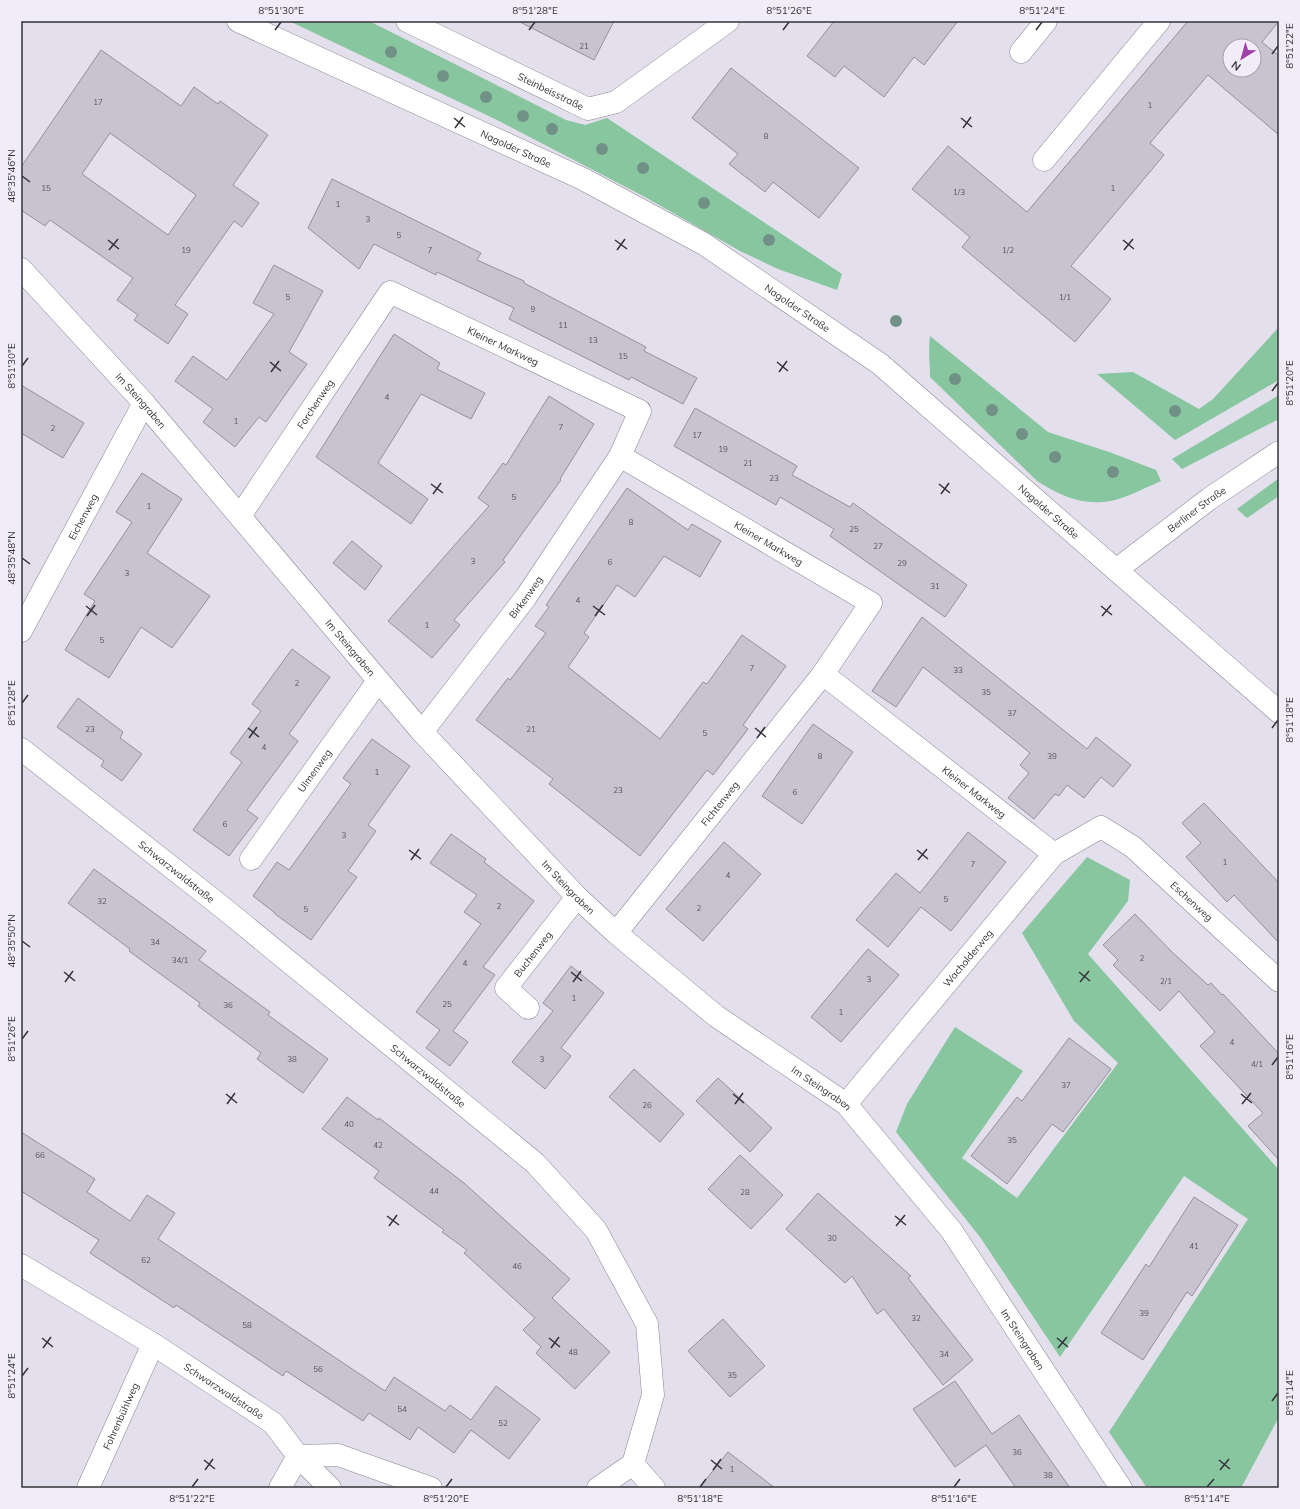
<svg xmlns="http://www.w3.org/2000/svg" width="1300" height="1509" font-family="Mulish,sans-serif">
  <rect width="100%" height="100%" fill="#e3dfec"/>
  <path fill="#88c6a0" d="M 289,21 L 369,21 L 566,120 L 585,125 L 607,118 L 842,274 L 837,290 L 778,269 L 740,251 L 645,197 L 497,120 Z
    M 1279,327 L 1279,380 L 1175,440 L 1097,374 L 1133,372 L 1199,409 L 1213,399 Z
    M 930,336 L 1048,432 L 1112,453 L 1156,470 L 1161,481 C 1147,487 1130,496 1115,500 C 1085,507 1062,497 1037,481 L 930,377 C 930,363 928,350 930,336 Z
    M 1279,395 L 1279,419 L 1182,469 L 1172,459 Z
    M 1279,478 L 1279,496 L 1247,518 L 1237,509 Z
    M 1087,857 L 1130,880 L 1128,901 L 1088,954 L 1279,1170 L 1279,1417 L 1241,1488 L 1147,1488 L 1109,1432 L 1248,1219 L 1184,1176 L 1060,1357 L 980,1237 L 896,1132 L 907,1104 L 955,1027 L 1023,1071 L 962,1158 L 1017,1198 L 1118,1063 L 1074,1021 L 1022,933 Z"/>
  <path fill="#c7c3d0" stroke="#94909c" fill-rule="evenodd" d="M 518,21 L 614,21 L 594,60 Z
    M 834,21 L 958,21 L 924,65 L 914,57 L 884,97 L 844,66 L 835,77 L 807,56 Z
    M 1188,21 L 1279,21 L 1262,42 L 1279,56 L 1279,135 L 1208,75 L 1150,143 L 1164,155 L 1071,266 L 1111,299 L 1075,342 L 962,247 L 970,237 L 912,189 L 948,146 L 1027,212 ZM 1230,46 L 1254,46 L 1254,70 L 1230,70 Z
    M 101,50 L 181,106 L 194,87 L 218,104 L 220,101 L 268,135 L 233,185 L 259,203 L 242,227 L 234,221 L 175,305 L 188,314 L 168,344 L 134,320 L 138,315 L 117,300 L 133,278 L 50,220 L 45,226 L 21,210 L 21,167 ZM 110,133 L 196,195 L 168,235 L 82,174 Z
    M 731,68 L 859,168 L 819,218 L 773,182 L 765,192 L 729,164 L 738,154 L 692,118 Z
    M 332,179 L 481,253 L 477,260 L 524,281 L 524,283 L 646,347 L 644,351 L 697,378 L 683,404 L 631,377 L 629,380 L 509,319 L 514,308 L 437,272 L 436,275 L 374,244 L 359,269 L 308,228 Z
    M 274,265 L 323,291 L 289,352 L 307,364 L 266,422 L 259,417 L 235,447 L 203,422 L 213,409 L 175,381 L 193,356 L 227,380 L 274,314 L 253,303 Z
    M 394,334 L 440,363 L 437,369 L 485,393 L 471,419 L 421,394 L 378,463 L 428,499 L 411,524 L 316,457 Z
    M 21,385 L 84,423 L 63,458 L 21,433 Z
    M 549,396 L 594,424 L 560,479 L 561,480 L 503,560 L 505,562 L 454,620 L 460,625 L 432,658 L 388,621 L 489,506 L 478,498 L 503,463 L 506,465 Z
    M 695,408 L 797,466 L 792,475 L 850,507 L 853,503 L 967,585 L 945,617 L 830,536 L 834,529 L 780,497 L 776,505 L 674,446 Z
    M 142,473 L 182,499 L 147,553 L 210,596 L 172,648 L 141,627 L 109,678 L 65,650 L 95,601 L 84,594 L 132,522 L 116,512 Z
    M 627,488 L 688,530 L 692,524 L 721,541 L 700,577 L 664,556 L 635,597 L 617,585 L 584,633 L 589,637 L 568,667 L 660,739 L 703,682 L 707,684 L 742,635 L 786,666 L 743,725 L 748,729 L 713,775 L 707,770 L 640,856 L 549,784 L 553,779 L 476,720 L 508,678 L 510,680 L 546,633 L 535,626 L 549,607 L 546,605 Z
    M 352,541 L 382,566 L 365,590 L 333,563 Z
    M 922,617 L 1087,749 L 1096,737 L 1131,765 L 1113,787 L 1101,777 L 1084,798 L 1067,785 L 1059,796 L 1055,794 L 1034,819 L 1008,798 L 1029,773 L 1020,765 L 1030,753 L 987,718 L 923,667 L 896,707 L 872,691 Z
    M 292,649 L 330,677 L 289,734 L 298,741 L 247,810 L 258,818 L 229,856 L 193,830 L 242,762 L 230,753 L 261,711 L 252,704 Z
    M 78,698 L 123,732 L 120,738 L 142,754 L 122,781 L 101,766 L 104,761 L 57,727 Z
    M 813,724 L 853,752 L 802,824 L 762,796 Z
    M 372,739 L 410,766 L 368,825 L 376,831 L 348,871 L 357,877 L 311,940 L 275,914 L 275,913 L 253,896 L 277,862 L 289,870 L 351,784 L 343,778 Z
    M 1204,803 L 1279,883 L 1279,943 L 1234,895 L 1227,902 L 1186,857 L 1201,843 L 1182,823 Z
    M 968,832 L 1006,862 L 951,931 L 921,907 L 888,947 L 856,920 L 896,873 L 920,893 Z
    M 451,834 L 486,859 L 484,862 L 534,901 L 483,967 L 495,975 L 453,1031 L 468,1042 L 450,1066 L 426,1048 L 440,1030 L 416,1012 L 481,924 L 464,912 L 477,895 L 430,863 Z
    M 724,842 L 761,874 L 703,941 L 666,909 Z
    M 94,869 L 206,951 L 199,960 L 270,1012 L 268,1015 L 328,1059 L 303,1093 L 257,1059 L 261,1053 L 198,1006 L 200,1003 L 129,951 L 130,949 L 68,903 Z
    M 1135,914 L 1172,952 L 1208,985 L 1211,983 L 1222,995 L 1223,994 L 1279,1054 L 1279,1160 L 1248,1126 L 1263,1113 L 1200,1046 L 1215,1032 L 1179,991 L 1160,1011 L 1113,965 L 1118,960 L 1103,945 Z
    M 868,949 L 899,975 L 841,1042 L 811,1017 Z
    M 571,966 L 604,993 L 561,1048 L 571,1056 L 545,1089 L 512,1062 L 553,1011 L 543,1003 Z
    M 1069,1038 L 1111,1069 L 1063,1132 L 1052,1124 L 1007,1184 L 971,1156 L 1017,1097 L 1022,1101 Z
    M 634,1069 L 684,1114 L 660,1142 L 609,1097 Z
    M 718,1078 L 772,1128 L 750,1152 L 696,1101 Z
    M 347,1097 L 378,1120 L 379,1118 L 464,1183 L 570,1279 L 552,1298 L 610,1352 L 575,1389 L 536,1353 L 541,1347 L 523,1330 L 535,1318 L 464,1253 L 467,1250 L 442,1232 L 444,1230 L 374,1178 L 379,1171 L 322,1129 Z
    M 21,1132 L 95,1179 L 87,1192 L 130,1221 L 147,1195 L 175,1213 L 158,1239 L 385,1391 L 394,1377 L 445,1411 L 450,1405 L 471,1420 L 496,1386 L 540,1419 L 509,1459 L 471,1430 L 454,1453 L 418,1427 L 410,1440 L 369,1413 L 363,1421 L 286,1371 L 283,1376 L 176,1305 L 174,1308 L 90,1253 L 99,1240 L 21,1191 Z
    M 740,1155 L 783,1195 L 751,1229 L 708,1189 Z
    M 818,1193 L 911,1276 L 908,1278 L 973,1360 L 943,1385 L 884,1309 L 877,1314 L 852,1276 L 845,1283 L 786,1229 Z
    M 1194,1197 L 1238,1225 L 1192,1296 L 1187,1292 L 1143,1360 L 1101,1333 L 1146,1264 L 1149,1267 Z
    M 723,1319 L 765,1366 L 730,1397 L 688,1351 Z
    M 955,1381 L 992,1434 L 1019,1415 L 1070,1488 L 1016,1488 L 986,1445 L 955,1467 L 913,1409 Z
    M 728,1452 L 775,1488 L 699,1488 Z"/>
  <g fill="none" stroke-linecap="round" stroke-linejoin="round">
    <g stroke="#8a8692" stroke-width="23">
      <g id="minor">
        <path id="s1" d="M 407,21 L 588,109 L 616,102 L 728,21"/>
        <path d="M 1021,52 L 1046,21"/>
        <path d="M 1044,160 L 1159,21"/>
        <path id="s2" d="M 21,269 L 144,403 L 422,732 L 577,897 L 616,933 L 716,1016 L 846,1104 L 951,1230 L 1121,1488"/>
        <path id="s3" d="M 240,516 L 390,292 L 640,411 L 620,456 L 871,603 L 823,674 L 1054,854"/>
        <path id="s4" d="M 1116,570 L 1209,499 L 1279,452"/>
        <path id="s5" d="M 21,631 L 144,403"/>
        <path id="s6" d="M 422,732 L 526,597 L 620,456"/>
        <path id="s7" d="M 21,749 L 222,907 L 535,1163 L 596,1230 L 647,1324 L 653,1395 L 633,1464 L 598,1488"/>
        <path id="s8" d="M 251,859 L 378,681"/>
        <path id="s9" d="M 616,933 L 823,674"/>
        <path id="s10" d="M 528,1008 L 506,988 L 577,897"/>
        <path id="s11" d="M 846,1104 L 1054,854 L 1101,827 L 1133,847 L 1279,981"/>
        <path id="s12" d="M 21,1265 L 153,1344 L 273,1423 L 298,1456 L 330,1488"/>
        <path d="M 298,1456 L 338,1455 L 431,1488"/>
        <path d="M 633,1464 L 654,1488"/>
        <path id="s13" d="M 88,1488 L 153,1344"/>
        <path d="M 280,1488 L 298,1456"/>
      </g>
    </g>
    <g stroke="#8a8692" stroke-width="23">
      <g id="major">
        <path id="s14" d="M 238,21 L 583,179 L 704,244 L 880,364 L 1279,712"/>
      </g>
    </g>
    <use href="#minor" stroke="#fff" stroke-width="22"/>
    <use href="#major" stroke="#fff" stroke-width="22"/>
  </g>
  <g fill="#729186">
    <circle cx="391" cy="52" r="6"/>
    <circle cx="443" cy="76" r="6"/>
    <circle cx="486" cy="97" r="6"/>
    <circle cx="523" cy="116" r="6"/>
    <circle cx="552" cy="129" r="6"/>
    <circle cx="602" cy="149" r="6"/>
    <circle cx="643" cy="168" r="6"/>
    <circle cx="704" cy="203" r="6"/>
    <circle cx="769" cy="240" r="6"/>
    <circle cx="896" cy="321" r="6"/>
    <circle cx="955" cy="379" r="6"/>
    <circle cx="992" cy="410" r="6"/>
    <circle cx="1175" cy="411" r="6"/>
    <circle cx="1022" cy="434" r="6"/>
    <circle cx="1055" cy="457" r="6"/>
    <circle cx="1113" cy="472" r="6"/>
  </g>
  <path fill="none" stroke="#353338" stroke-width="1.5" d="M 275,30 L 281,22M 529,30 L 535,22M 783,30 L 789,22M 1036,30 L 1042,22M 1272,54 L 1278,46M 454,118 L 465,127M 961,118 L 972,127M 455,128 L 463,117M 963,128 L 971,117M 22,176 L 30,182M 108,240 L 119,249M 615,240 L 627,249M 1123,240 L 1134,249M 109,250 L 118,239M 617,250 L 625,239M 1124,250 L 1133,239M 270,362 L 281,371M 777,362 L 788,371M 22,366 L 28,358M 271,372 L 279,361M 779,372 L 787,361M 1272,391 L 1278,383M 431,484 L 443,493M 939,484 L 950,493M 433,494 L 441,483M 941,494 L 949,483M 22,558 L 30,564M 86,606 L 97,615M 593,606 L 605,615M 1101,606 L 1112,615M 87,616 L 95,605M 595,616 L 603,605M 1102,616 L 1111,605M 22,703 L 28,695M 248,728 L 259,737M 755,728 L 766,737M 1272,728 L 1278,720M 249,738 L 257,727M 757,738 L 765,727M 409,850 L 421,859M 917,850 L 928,859M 411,860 L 419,849M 918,860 L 927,849M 22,941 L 30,947M 64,972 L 75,981M 571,972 L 582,981M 1079,972 L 1090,981M 65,982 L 73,971M 573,982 L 581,971M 1080,982 L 1089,971M 22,1039 L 28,1031M 1272,1065 L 1278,1057M 226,1094 L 237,1103M 733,1094 L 744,1103M 1241,1094 L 1252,1103M 227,1104 L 235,1093M 735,1104 L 743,1093M 1242,1104 L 1251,1093M 387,1216 L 399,1225M 895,1216 L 906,1225M 389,1226 L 397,1215M 896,1226 L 905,1215M 42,1338 L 53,1347M 549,1338 L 560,1347M 1057,1338 L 1068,1347M 43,1348 L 51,1337M 551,1348 L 559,1337M 1058,1348 L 1067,1337M 22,1376 L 28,1368M 1272,1401 L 1278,1393M 204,1460 L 215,1469M 711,1460 L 722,1469M 1219,1460 L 1230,1469M 205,1470 L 213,1459M 713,1470 L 721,1459M 1220,1470 L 1229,1459M 192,1487 L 198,1479M 446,1487 L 452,1479M 700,1487 L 706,1479M 954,1487 L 960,1479M 1207,1487 L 1214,1479"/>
  <g text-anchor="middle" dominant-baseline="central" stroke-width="3" stroke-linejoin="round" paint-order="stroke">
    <g font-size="8" fill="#5a575e">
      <text x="584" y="46">21</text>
      <text x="98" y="102">17</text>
      <text x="1150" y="105">1</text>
      <text x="766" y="136">8</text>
      <text x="46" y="188">15</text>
      <text x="1113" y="188">1</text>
      <text x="959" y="192">1/3</text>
      <text x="338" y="204">1</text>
      <text x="368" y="219">3</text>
      <text x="399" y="235">5</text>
      <text x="186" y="250">19</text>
      <text x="430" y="250">7</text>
      <text x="1008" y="250">1/2</text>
      <text x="288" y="297">5</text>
      <text x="1065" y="297">1/1</text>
      <text x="533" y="309">9</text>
      <text x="563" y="325">11</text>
      <text x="593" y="340">13</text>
      <text x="623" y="356">15</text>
      <text x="387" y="397">4</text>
      <text x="236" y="421">1</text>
      <text x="561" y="427">7</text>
      <text x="53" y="428">2</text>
      <text x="697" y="435">17</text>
      <text x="723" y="449">19</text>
      <text x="748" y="463">21</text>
      <text x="774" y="478">23</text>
      <text x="514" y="497">5</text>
      <text x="149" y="506">1</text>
      <text x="631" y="522">8</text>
      <text x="854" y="529">25</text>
      <text x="878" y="546">27</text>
      <text x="473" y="561">3</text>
      <text x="610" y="562">6</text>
      <text x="902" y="563">29</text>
      <text x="127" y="573">3</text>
      <text x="935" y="586">31</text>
      <text x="578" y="600">4</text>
      <text x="427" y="625">1</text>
      <text x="102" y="640">5</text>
      <text x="752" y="668">7</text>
      <text x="958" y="670">33</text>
      <text x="297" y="683">2</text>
      <text x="986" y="692">35</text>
      <text x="1012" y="713">37</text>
      <text x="90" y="729">23</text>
      <text x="531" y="729">21</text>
      <text x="705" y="733">5</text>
      <text x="264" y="747">4</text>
      <text x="820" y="756">8</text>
      <text x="1052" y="756">39</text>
      <text x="377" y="772">1</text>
      <text x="618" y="790">23</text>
      <text x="795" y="792">6</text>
      <text x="225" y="824">6</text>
      <text x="344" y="835">3</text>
      <text x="1225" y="862">1</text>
      <text x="973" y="864">7</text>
      <text x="728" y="875">4</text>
      <text x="946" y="899">5</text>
      <text x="102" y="901">32</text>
      <text x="499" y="906">2</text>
      <text x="699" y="908">2</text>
      <text x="306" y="909">5</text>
      <text x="155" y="942">34</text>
      <text x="1142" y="958">2</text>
      <text x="180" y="960">34/1</text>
      <text x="465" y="963">4</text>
      <text x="869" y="979">3</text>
      <text x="1166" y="981">2/1</text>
      <text x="574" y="998">1</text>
      <text x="447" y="1004">25</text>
      <text x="228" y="1005">36</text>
      <text x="841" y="1012">1</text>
      <text x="1232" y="1042">4</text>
      <text x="292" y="1059">38</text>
      <text x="542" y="1059">3</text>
      <text x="1257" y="1064">4/1</text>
      <text x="1066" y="1085">37</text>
      <text x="647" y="1105">26</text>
      <text x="349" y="1124">40</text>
      <text x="1012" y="1140">35</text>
      <text x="378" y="1145">42</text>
      <text x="40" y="1155">66</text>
      <text x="434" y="1191">44</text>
      <text x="745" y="1192">28</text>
      <text x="832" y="1238">30</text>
      <text x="1194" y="1246">41</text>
      <text x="146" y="1260">62</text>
      <text x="517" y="1266">46</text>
      <text x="1144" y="1313">39</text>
      <text x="916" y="1318">32</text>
      <text x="247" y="1325">58</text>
      <text x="573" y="1352">48</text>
      <text x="944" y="1354">34</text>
      <text x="318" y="1369">56</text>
      <text x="732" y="1375">35</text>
      <text x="402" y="1409">54</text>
      <text x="503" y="1423">52</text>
      <text x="1017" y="1452">36</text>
      <text x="732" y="1469">1</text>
      <text x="1048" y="1475">38</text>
    </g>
    <g font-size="10" fill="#353338" stroke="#f0ecfa">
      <text stroke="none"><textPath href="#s1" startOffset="160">Steinbeisstraße</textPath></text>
      <text stroke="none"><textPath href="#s14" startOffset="306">Nagolder Straße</textPath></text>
      <text stroke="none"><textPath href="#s14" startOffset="630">Nagolder Straße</textPath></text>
      <text stroke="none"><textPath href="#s3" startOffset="395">Kleiner Markweg</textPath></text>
      <text stroke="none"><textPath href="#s2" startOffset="178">Im Steingraben</textPath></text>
      <text stroke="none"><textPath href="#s3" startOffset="135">Forchenweg</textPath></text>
      <text stroke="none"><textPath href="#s4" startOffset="101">Berliner Straße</textPath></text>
      <text stroke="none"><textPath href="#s14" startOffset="954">Nagolder Straße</textPath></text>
      <text stroke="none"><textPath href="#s5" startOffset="130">Eichenweg</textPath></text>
      <text stroke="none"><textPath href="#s3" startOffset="768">Kleiner Markweg</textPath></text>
      <text stroke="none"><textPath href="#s6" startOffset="170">Birkenweg</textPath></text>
      <text stroke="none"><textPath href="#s2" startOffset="502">Im Steingraben</textPath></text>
      <text stroke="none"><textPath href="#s8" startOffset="109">Ulmenweg</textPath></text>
      <text stroke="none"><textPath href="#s3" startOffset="1164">Kleiner Markweg</textPath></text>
      <text stroke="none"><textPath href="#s9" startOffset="166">Fichtenweg</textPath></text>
      <text stroke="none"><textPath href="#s7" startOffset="198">Schwarzwaldstraße</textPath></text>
      <text stroke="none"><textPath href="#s2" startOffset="826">Im Steingraben</textPath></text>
      <text stroke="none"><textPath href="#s11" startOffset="497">Eschenweg</textPath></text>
      <text stroke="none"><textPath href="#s10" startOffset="73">Buchenweg</textPath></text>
      <text stroke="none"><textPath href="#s11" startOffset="190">Wacholderweg</textPath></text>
      <text stroke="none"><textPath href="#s7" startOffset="522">Schwarzwaldstraße</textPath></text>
      <text stroke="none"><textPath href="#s2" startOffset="1150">Im Steingraben</textPath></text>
      <text stroke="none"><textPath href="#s2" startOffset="1474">Im Steingraben</textPath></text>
      <text stroke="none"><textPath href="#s12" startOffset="239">Schwarzwaldstraße</textPath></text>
      <text stroke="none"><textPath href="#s13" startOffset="79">Fohrenbühlweg</textPath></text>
    </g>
  </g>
  <rect width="1300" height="1509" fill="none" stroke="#f0ecfa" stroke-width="44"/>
  <g transform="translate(1242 58) rotate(217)"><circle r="19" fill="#f0ecfa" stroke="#a5a2ac"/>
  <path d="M0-3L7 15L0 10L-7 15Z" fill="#9f3fa7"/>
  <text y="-6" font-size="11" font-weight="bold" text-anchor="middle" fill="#353338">N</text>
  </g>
  <rect x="22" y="22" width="1256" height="1465" fill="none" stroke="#353338" stroke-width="1.5"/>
  <g font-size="10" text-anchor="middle" fill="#353338">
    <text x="281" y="14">8°51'30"E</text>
    <text x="535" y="14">8°51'28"E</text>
    <text x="789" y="14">8°51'26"E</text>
    <text x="1042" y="14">8°51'24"E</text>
    <text transform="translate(1289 46) rotate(-90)" y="4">8°51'22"E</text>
    <text transform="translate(11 176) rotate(-90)" y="4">48°35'46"N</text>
    <text transform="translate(11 366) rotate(-90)" y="4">8°51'30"E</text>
    <text transform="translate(1289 383) rotate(-90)" y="4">8°51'20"E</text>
    <text transform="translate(11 558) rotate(-90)" y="4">48°35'48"N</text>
    <text transform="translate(11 703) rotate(-90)" y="4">8°51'28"E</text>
    <text transform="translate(1289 720) rotate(-90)" y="4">8°51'18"E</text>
    <text transform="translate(11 941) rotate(-90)" y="4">48°35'50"N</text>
    <text transform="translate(11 1039) rotate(-90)" y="4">8°51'26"E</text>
    <text transform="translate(1289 1057) rotate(-90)" y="4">8°51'16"E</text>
    <text transform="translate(11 1376) rotate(-90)" y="4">8°51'24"E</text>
    <text transform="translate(1289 1393) rotate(-90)" y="4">8°51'14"E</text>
    <text x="192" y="1502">8°51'22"E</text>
    <text x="446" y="1502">8°51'20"E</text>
    <text x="700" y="1502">8°51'18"E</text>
    <text x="954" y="1502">8°51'16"E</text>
    <text x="1207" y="1502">8°51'14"E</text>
  </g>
</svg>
